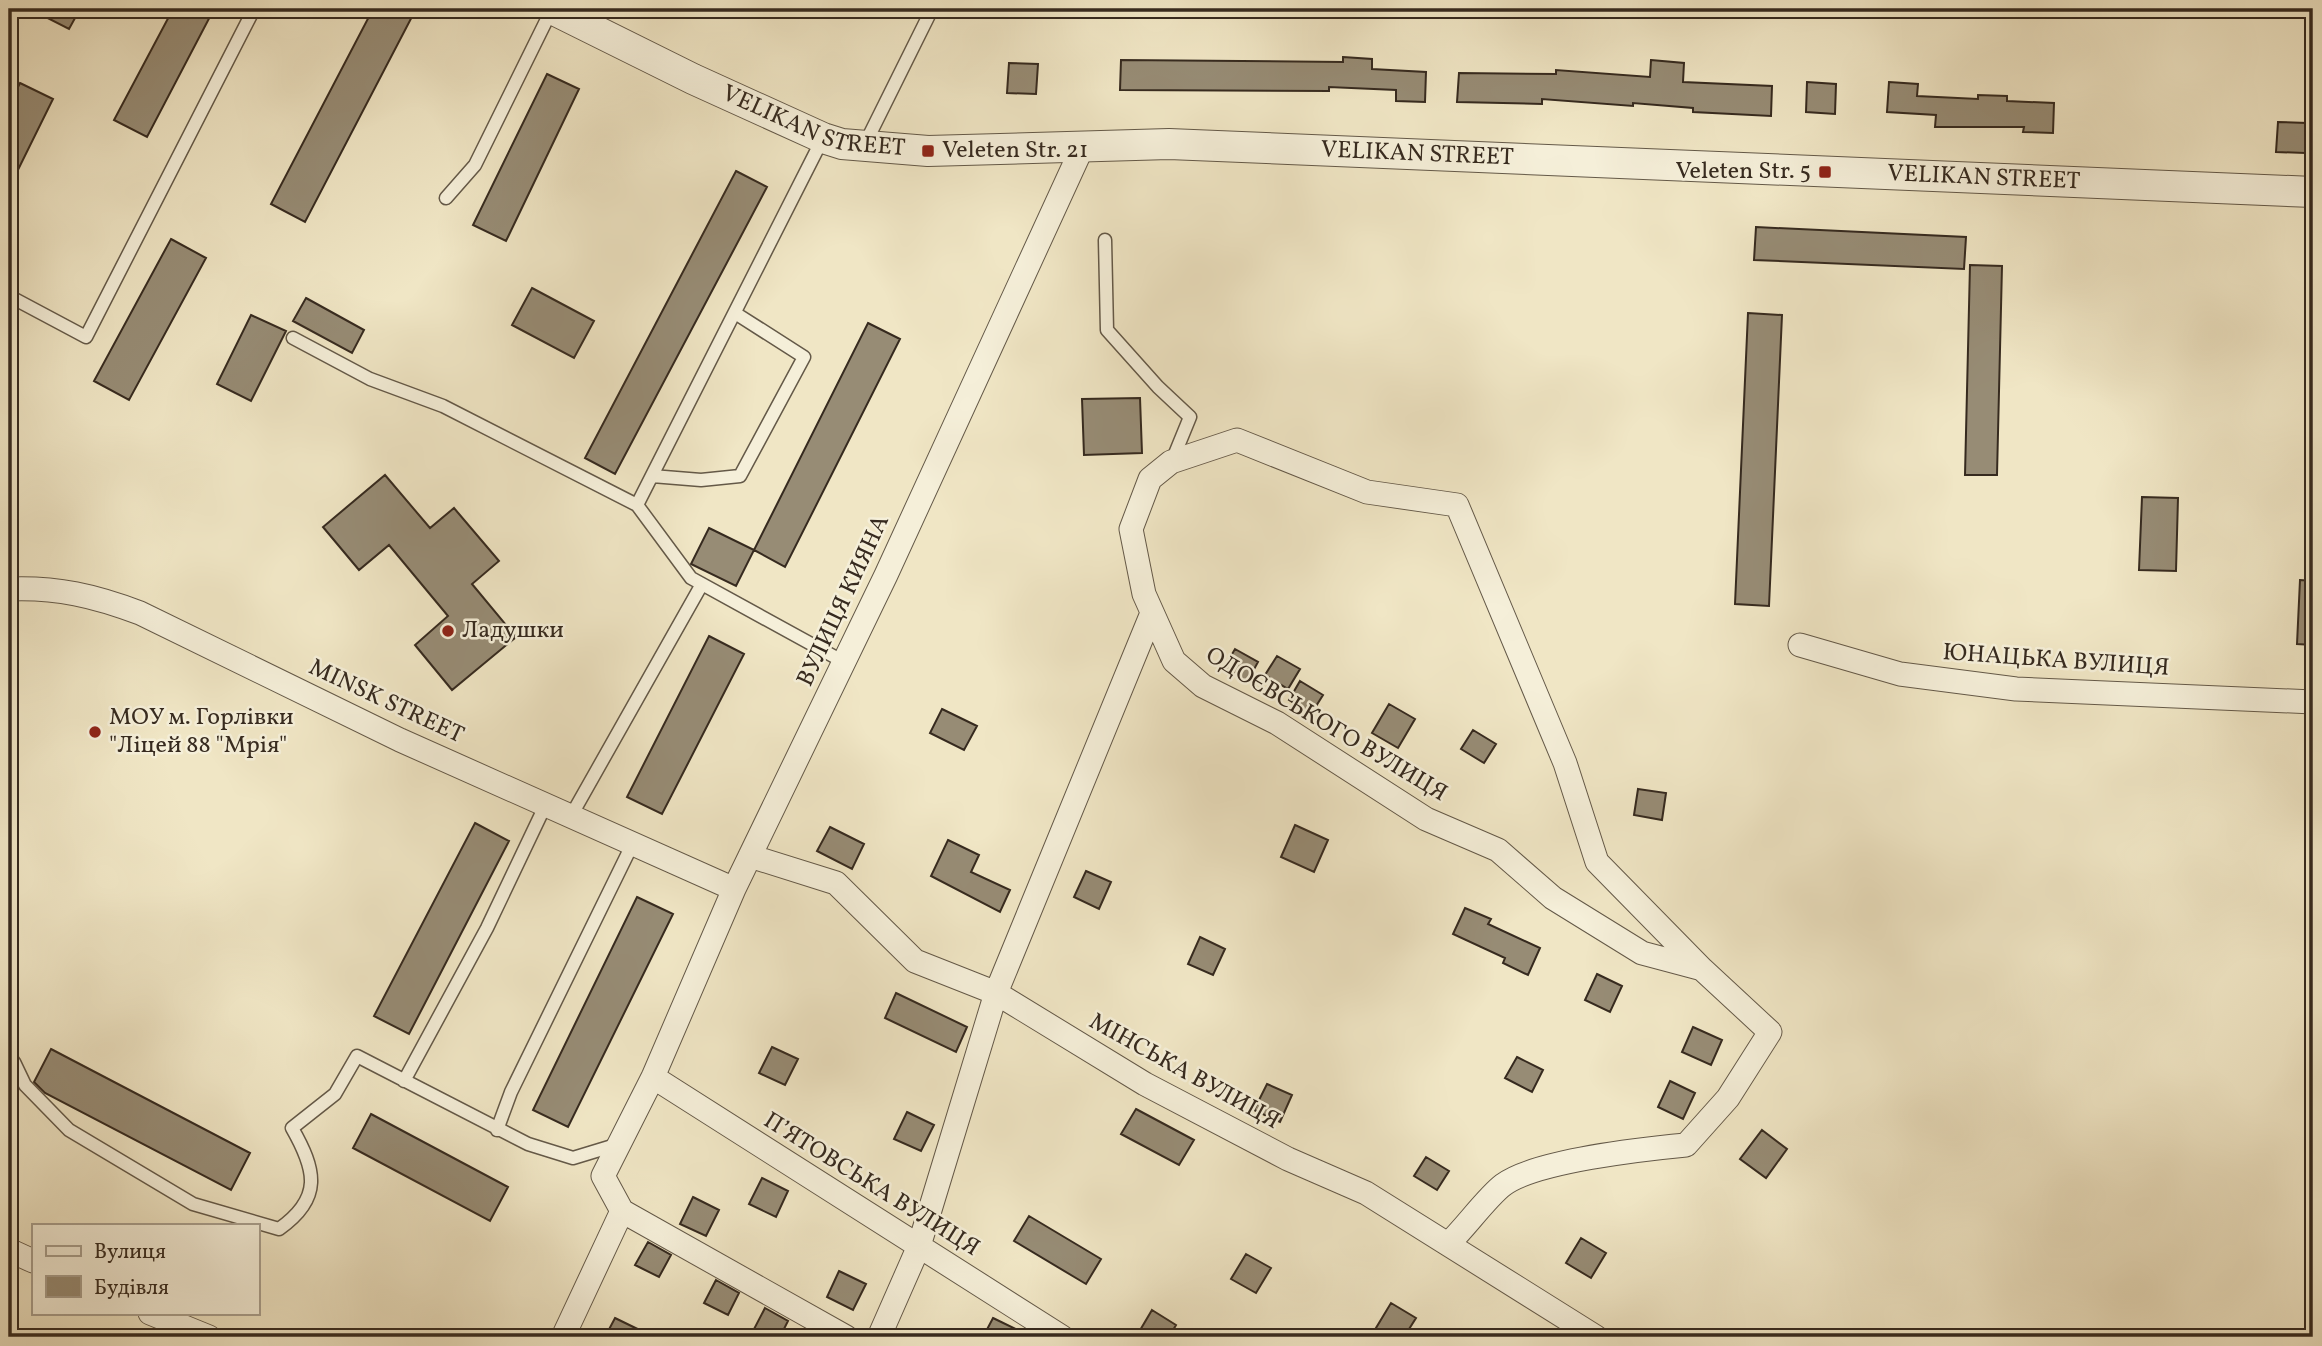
<svg xmlns="http://www.w3.org/2000/svg" width="2322" height="1346" font-family="Vollkorn,serif">
  <rect width="100%" height="100%" fill="#f0e6c5"/>
  <filter id="stains"><feTurbulence type="fractalNoise" baseFrequency=".00286" numOctaves="4"/><feColorMatrix values="0 0 0 0 .2 0 0 0 0 .09 0 0 0 0 .02 0 0 0 .5 -.17"/></filter>
  <radialGradient id="worn" r=".72"><stop offset=".6" stop-color="#630" stop-opacity="0"/><stop offset="1" stop-color="#630" stop-opacity=".3"/></radialGradient>
  <path fill="#978c75" stroke="#362a1f" stroke-width="2" d="M 30,9 L 80,9 L 69,29 Z
    M 173,9 L 214,9 L 147,137 L 114,120 Z
    M 373,9 L 416,9 L 305,222 L 271,204 Z
    M 1343,57 L 1372,59 L 1372,69 L 1426,72 L 1425,102 L 1396,101 L 1396,90 L 1329,87 L 1329,91 L 1120,90 L 1121,60 L 1343,62 Z
    M 1651,60 L 1684,63 L 1683,82 L 1772,86 L 1771,116 L 1693,112 L 1693,108 L 1633,103 L 1633,106 L 1542,99 L 1542,104 L 1457,102 L 1459,73 L 1556,74 L 1556,70 L 1650,77 Z
    M 1009,63 L 1038,64 L 1036,94 L 1007,93 Z
    M 547,74 L 579,89 L 506,241 L 473,225 Z
    M 1807,82 L 1836,84 L 1835,114 L 1806,112 Z
    M 1889,82 L 1918,84 L 1917,96 L 1978,99 L 1978,95 L 2007,96 L 2007,101 L 2054,103 L 2053,133 L 2023,132 L 2024,127 L 1935,127 L 1936,115 L 1887,112 Z
    M 20,83 L 53,99 L 9,188 L 9,105 Z
    M 2278,122 L 2307,123 L 2305,153 L 2276,152 Z
    M 736,171 L 767,187 L 615,474 L 585,458 Z
    M 1756,227 L 1966,237 L 1964,269 L 1754,260 Z
    M 171,239 L 206,258 L 129,400 L 94,381 Z
    M 1970,265 L 2002,266 L 1997,475 L 1965,475 Z
    M 532,288 L 594,321 L 574,358 L 512,325 Z
    M 306,298 L 364,330 L 352,353 L 293,321 Z
    M 1748,313 L 1782,315 L 1769,606 L 1735,604 Z
    M 251,315 L 286,331 L 251,401 L 217,384 Z
    M 868,323 L 900,339 L 785,567 L 754,550 Z
    M 1140,398 L 1142,453 L 1084,455 L 1082,399 Z
    M 385,475 L 430,528 L 454,508 L 499,561 L 472,584 L 516,637 L 452,690 L 415,645 L 448,616 L 389,545 L 359,570 L 323,527 Z
    M 2142,497 L 2178,498 L 2176,571 L 2139,570 Z
    M 709,528 L 754,550 L 736,586 L 691,564 Z
    M 2300,580 L 2313,581 L 2313,645 L 2297,644 Z
    M 709,636 L 744,654 L 662,814 L 627,797 Z
    M 1235,649 L 1258,662 L 1247,682 L 1224,668 Z
    M 1277,656 L 1300,669 L 1288,689 L 1265,675 Z
    M 1300,681 L 1323,695 L 1311,714 L 1289,700 Z
    M 1389,704 L 1415,719 L 1398,748 L 1372,733 Z
    M 942,709 L 977,726 L 964,750 L 930,733 Z
    M 1473,730 L 1496,744 L 1484,763 L 1461,749 Z
    M 1638,789 L 1666,793 L 1662,820 L 1634,815 Z
    M 475,823 L 509,841 L 409,1034 L 374,1016 Z
    M 1295,825 L 1328,840 L 1314,872 L 1281,857 Z
    M 830,827 L 864,844 L 852,869 L 817,851 Z
    M 948,840 L 979,855 L 971,872 L 1010,890 L 1000,912 L 931,876 Z
    M 1086,871 L 1111,882 L 1099,909 L 1074,897 Z
    M 637,897 L 673,914 L 568,1127 L 533,1110 Z
    M 1465,908 L 1491,919 L 1488,924 L 1540,948 L 1528,975 L 1503,963 L 1505,958 L 1453,934 Z
    M 1200,937 L 1225,949 L 1213,975 L 1188,964 Z
    M 1597,974 L 1622,986 L 1610,1012 L 1585,1000 Z
    M 896,993 L 967,1027 L 956,1052 L 885,1018 Z
    M 1693,1027 L 1722,1040 L 1711,1065 L 1682,1052 Z
    M 772,1047 L 798,1059 L 785,1085 L 759,1073 Z
    M 51,1049 L 250,1153 L 231,1190 L 45,1093 L 34,1082 Z
    M 1517,1057 L 1543,1070 L 1532,1092 L 1505,1078 Z
    M 1670,1081 L 1695,1093 L 1683,1119 L 1658,1107 Z
    M 1267,1084 L 1292,1095 L 1280,1122 L 1254,1110 Z
    M 1136,1109 L 1194,1140 L 1179,1165 L 1121,1134 Z
    M 907,1112 L 934,1125 L 921,1151 L 894,1139 Z
    M 371,1114 L 508,1187 L 490,1221 L 353,1148 Z
    M 1762,1130 L 1787,1149 L 1766,1178 L 1740,1159 Z
    M 1426,1157 L 1449,1171 L 1437,1190 L 1414,1176 Z
    M 762,1178 L 788,1191 L 776,1217 L 749,1204 Z
    M 693,1197 L 719,1210 L 706,1236 L 680,1224 Z
    M 1029,1216 L 1101,1259 L 1086,1284 L 1014,1241 Z
    M 1581,1238 L 1606,1253 L 1591,1278 L 1566,1263 Z
    M 648,1242 L 671,1255 L 659,1277 L 635,1265 Z
    M 1246,1254 L 1271,1268 L 1256,1293 L 1231,1279 Z
    M 839,1271 L 866,1284 L 853,1310 L 827,1297 Z
    M 716,1280 L 739,1293 L 728,1315 L 704,1303 Z
    M 1391,1303 L 1416,1318 L 1404,1337 L 1392,1337 L 1376,1328 Z
    M 765,1308 L 788,1321 L 780,1337 L 765,1337 L 753,1331 Z
    M 1152,1310 L 1176,1325 L 1169,1337 L 1136,1337 Z
    M 615,1318 L 654,1337 L 605,1337 Z
    M 993,1318 L 1032,1337 L 983,1337 Z"/>
  <g fill="none" stroke-linecap="round" stroke-linejoin="round">
    <g stroke="#645948" stroke-width="15">
      <path id="service" d="M 864,146 L 932,9
        M 446,198 L 475,165 L 552,9
        M 1105,240 L 1107,330 L 1158,387 L 1190,417 L 1172,461
        M 9,296 L 86,337 L 254,9
        M 293,338 L 370,379 L 443,406 L 637,505 L 691,578 L 844,662
        M 652,476 L 701,480 L 740,476 L 804,357 L 735,313
        M 637,505 L 823,138
        M 571,816 L 702,584
        M 9,1060 L 14,1062 L 25,1085 L 69,1130 L 193,1204 L 279,1229 C 323,1198 316,1170 292,1128 L 335,1094 L 357,1056 L 528,1144 L 573,1158 L 619,1144
        M 404,1081 L 487,928 L 546,804
        M 497,1130 L 511,1092 L 633,843"/>
    </g>
    <g stroke="#645948" stroke-width="25">
      <path id="minor" d="M 9,589 C 57,587 95,596 140,613 L 400,740 L 734,889
        M 1800,645 L 1900,674 L 2016,689 L 2313,702
        M 750,856 L 836,883 L 915,961 L 996,993 L 1145,1084 L 1288,1159 L 1366,1193 L 1596,1337
        M 653,1077 L 1062,1337
        M 622,1211 L 846,1337
        M 1448,1244 C 1465,1228 1487,1197 1503,1185 C 1535,1161 1644,1149 1686,1145 L 1728,1098 L 1770,1032 L 1702,969 L 1642,953 L 1553,898 L 1498,850 L 1426,819 L 1277,723 L 1203,686 L 1174,661 L 1144,594 L 1131,529 L 1150,479 L 1171,462 L 1237,440 L 1367,492 L 1457,505 L 1565,763 L 1597,862 L 1702,969
        M 9,1250 L 33,1261
        M 150,1313 L 209,1337
        M 563,1337 L 622,1211 L 603,1176 L 653,1077 L 734,889 L 886,575 L 1082,148
        M 879,1337 L 919,1246 L 996,993 L 1152,613"/>
    </g>
    <g stroke="#645948" stroke-width="32">
      <g id="tertiary">
        <path id="s1" d="M 552,9 L 693,79 L 823,138 L 842,144 L 928,151 L 1169,144 L 2313,192"/>
      </g>
    </g>
    <use href="#service" stroke="#f5efd9" stroke-width="12"/>
    <use href="#minor" stroke="#f5efd9" stroke-width="23"/>
    <use href="#tertiary" stroke="#f5efd9" stroke-width="30"/>
  </g>
  <g fill="#8f2418" stroke="#f5efd9" stroke-width="2.5">
    <rect x="921" y="144" width="14" height="14" rx="3.5"/>
    <rect x="1818" y="165" width="14" height="14" rx="3.5"/>
    <circle cx="448" cy="631" r="7"/>
    <circle cx="95" cy="732" r="7"/>
  </g>
  <g text-anchor="middle" dominant-baseline="central" stroke-width="5" stroke-linejoin="round" paint-order="stroke">
    <g font-size="24" fill="#362a1f" stroke="#f5efd9">
      <text stroke="none"><textPath href="#s1" startOffset="287">VELIKAN STREET</textPath></text>
      <text stroke="none"><textPath href="#s1" startOffset="896">VELIKAN STREET</textPath></text>
      <text stroke="none"><textPath href="#s1" startOffset="1463">VELIKAN STREET</textPath></text>
      <text transform="translate(844 601) rotate(-65)">ВУЛИЦЯ КИЯНА</text>
      <text transform="translate(2056 661) rotate(4)">ЮНАЦЬКА ВУЛИЦЯ</text>
      <text transform="translate(386 702) rotate(25)">MINSK STREET</text>
      <text transform="translate(1326 725) rotate(31)">ОДОЄВСЬКОГО ВУЛИЦЯ</text>
      <text transform="translate(1184 1072) rotate(29)">МІНСЬКА ВУЛИЦЯ</text>
      <text transform="translate(871 1185) rotate(32)">П’ЯТОВСЬКА ВУЛИЦЯ</text>
    </g>
    <g font-size="24" fill="#362a1f" stroke="#f5efd9" text-anchor="start">
      <text x="942" y="151">Veleten Str. 21</text>
      <text x="1811" y="172" text-anchor="end">Veleten Str. 5</text>
      <text x="462" y="631">Ладушки</text>
      <text x="109" y="718">МОУ м. Горлівки<tspan x="109" dy="28">"Ліцей 88 "Мрія"</tspan></text>
    </g>
  </g>
  <rect width="2322" height="1346" fill="none" stroke="#f0e6c5" stroke-width="35"/>
  <rect x="10" y="10" width="2301" height="1325" fill="none" stroke="#362a1f" stroke-width="3.5"/>
  <rect x="18" y="18" width="2287" height="1311" fill="none" stroke="#362a1f" stroke-width="2"/>
  <rect x="32" y="1224" width="228" height="91" fill="#f5efd9" stroke="#a9a08f" stroke-width="2"/>
  <rect x="46" y="1246" width="35" height="10" fill="#f5efd9" stroke="#a9a08f" stroke-width="2"/>
  <text x="94" y="1258" font-size="21" fill="#362a1f">Вулиця</text>
  <rect x="46" y="1276" width="35" height="21" fill="#978c75" stroke="#a9a08f" stroke-width="2"/>
  <text x="94" y="1294" font-size="21" fill="#362a1f">Будівля</text>
  <rect width="100%" height="100%" filter="url(#stains)"/>
  <rect width="100%" height="100%" fill="url(#worn)"/>
</svg>
